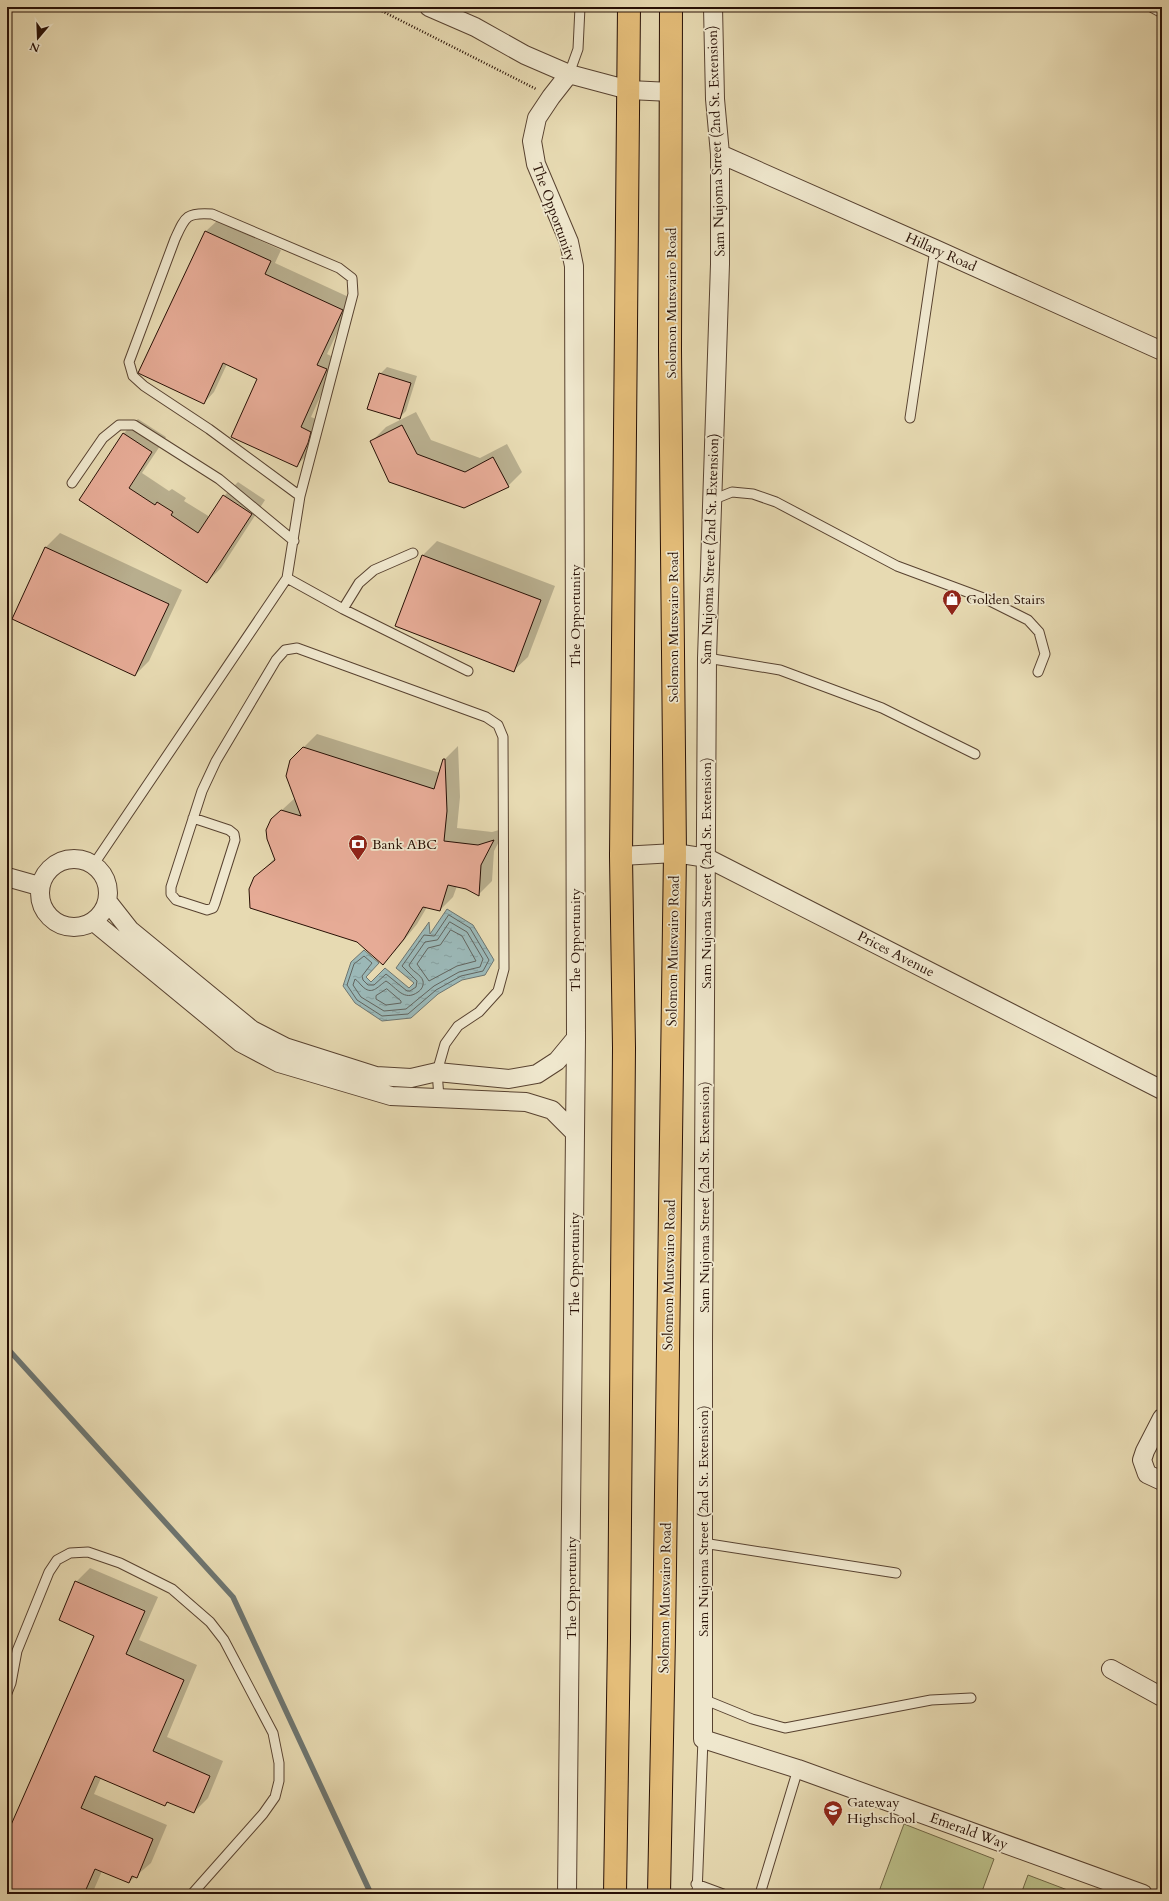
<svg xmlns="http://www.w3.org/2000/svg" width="1169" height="1901" font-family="Cardo,serif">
  <defs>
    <pattern id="water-ripples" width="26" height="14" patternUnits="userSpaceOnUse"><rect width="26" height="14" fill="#9bb8b7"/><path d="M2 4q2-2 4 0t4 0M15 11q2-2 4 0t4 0" fill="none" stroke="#869d9c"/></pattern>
  </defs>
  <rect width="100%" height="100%" fill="#e7dab2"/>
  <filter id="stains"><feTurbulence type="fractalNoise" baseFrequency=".005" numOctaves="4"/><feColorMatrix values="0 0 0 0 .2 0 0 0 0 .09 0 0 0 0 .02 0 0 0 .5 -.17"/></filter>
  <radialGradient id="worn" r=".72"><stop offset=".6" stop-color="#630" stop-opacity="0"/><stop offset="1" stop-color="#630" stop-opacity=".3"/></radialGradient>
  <path fill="#babe88" stroke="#716746" d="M 904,1824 L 994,1859 L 981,1894 L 878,1894 Z
    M 1028,1875 L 1078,1894 L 1021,1894 Z"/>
  <path fill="url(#water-ripples)" stroke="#6d7570" d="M 447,909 L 473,925 L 494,960 L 485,975 L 462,980 L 438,994 L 411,1018 L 382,1021 L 355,1003 L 343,986 L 351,962 L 364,950 L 379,963 L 366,977 L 371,982 L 385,968 L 409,988 L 414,983 L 396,968 L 429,922 L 430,934 Z"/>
  <path fill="#0003" d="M 217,221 L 281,250 L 275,263 L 353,299 L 327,354 L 337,359 L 311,417 L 321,421 L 307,455 L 296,466 L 259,379 L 227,364 L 214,392 L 204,403 L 140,372 L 206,231 Z
    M 387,367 L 417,376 L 406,411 L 399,418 L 380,374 Z
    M 416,412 L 431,440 L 480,458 L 507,444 L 522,472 L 508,486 L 464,507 L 372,441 L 386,427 Z
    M 138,419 L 166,437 L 142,473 L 169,491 L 172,489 L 186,498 L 184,501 L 210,517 L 224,496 L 238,482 L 265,500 L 221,568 L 207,582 L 80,500 L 124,433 Z
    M 60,533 L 182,590 L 149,661 L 135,675 L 13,618 L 46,547 Z
    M 437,541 L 555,586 L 528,657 L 513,671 L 396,626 L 423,555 Z
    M 317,734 L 440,773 L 444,760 L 458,746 L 460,797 L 457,828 L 492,832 L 506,828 L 494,851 L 492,881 L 479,894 L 457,886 L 453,897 L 440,910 L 427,907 L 417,924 L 396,950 L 383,963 L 358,941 L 255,878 L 275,858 L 271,820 L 295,798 L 291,760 Z
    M 90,1568 L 158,1597 L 139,1640 L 197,1665 L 167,1737 L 223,1761 L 208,1798 L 194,1812 L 169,1801 L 165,1805 L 101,1778 L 94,1794 L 167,1825 L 151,1863 L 129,1882 L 102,1871 L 92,1894 L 7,1894 L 7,1836 L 95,1635 L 76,1582 Z"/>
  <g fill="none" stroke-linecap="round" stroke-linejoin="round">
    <path stroke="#62645e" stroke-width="1" d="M 449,915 L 470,928 L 489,960 L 483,971 L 461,976 L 436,990 L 408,1014 L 382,1016 L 357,1000 L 347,985 L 354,964 L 364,956 L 372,963 L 362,976 L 363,980 L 368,985 L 374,985 L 386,974 L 407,991 L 410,991 L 416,987 L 417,981 L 402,966 L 424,935 L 434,936 Z
      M 450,922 L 467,932 L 483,959 L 480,967 L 459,972 L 434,986 L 406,1009 L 384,1011 L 361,997 L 353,985 L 355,979 C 358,981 359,983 362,986 C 372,996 377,987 386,981 C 397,988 404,1002 418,992 C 421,990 424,986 423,981 C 421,974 411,971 409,965 L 425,942 L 437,940 Z
      M 451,930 L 462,936 L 476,961 L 457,966 L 429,981 L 417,964 L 428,948 L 440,945 Z
      M 387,989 L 401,1001 L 401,1003 L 386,1005 L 376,999 L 376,996 Z"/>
    <path stroke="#6d7570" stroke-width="5.5" d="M 7,1348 L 233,1597 L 371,1894"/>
  </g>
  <path fill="#e6ab96" stroke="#281005" d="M 205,231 L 271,261 L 265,274 L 343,310 L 317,365 L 327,369 L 301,427 L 311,432 L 308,443 L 297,467 L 231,437 L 257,379 L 223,363 L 204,404 L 138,373 Z
    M 379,373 L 411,383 L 400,419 L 367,409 Z
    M 402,425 L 417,454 L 465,472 L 493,457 L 509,487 L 464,508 L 389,482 L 370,441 Z
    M 123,433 L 152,452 L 129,488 L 155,505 L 157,502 L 173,512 L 171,515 L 198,533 L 223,495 L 252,514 L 207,583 L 79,500 Z
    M 45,547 L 169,604 L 135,676 L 12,619 Z
    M 422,555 L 541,600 L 514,672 L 395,626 Z
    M 303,747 L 434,789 L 443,759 L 445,759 L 447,811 L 444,841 L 478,845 L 494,840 L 481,865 L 479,896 L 466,889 L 448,885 L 440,911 L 423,907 L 404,939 L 383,965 L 357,942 L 250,908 L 249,889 L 254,877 L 275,860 L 267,839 L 266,830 L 271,819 L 281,810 L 301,816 L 286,776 L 290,760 Z
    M 75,1581 L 145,1611 L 126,1654 L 184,1680 L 153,1751 L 210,1776 L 194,1813 L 167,1802 L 165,1806 L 95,1776 L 81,1808 L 153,1839 L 137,1878 L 132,1876 L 129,1883 L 95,1869 L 84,1894 L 7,1894 L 7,1834 L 94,1636 L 59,1620 Z"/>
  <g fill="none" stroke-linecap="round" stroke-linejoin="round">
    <g stroke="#584230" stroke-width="11">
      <path id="service" d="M 1151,7 L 1162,13
        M 569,74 L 578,49 L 580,7
        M 910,418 L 935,249
        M 72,483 L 103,438 L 119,425 L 134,425 L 219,479 L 294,541
        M 712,500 L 732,492 L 753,494 L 776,502 L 897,566 L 986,599 L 1028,620 L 1039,632 L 1045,654 L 1038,672
        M 287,578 L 343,609 L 468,671
        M 343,609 L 359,583 L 374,570 L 413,553
        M 707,658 L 780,670 L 882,708 L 975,754
        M 193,818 L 229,830 L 234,834 L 235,840 L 215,903 L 213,908 L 207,910 L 176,900 L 171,894 L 171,887 L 202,791 L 216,761 L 276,660 L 285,650 L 297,648 L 486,717 L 498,725 L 503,737 L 504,969 L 498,991 L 479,1012 L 458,1026 L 445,1044 L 437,1072 L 439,1097
        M 94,864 L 287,578 L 300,496 L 353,294 L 352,278 L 339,268 L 212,214 C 186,212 185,217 175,239 L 129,362 L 133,376 L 144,386 L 209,429 L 300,496
        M 703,1543 L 896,1573
        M 7,1693 L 11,1683 L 17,1651 L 49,1572 L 57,1560 L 70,1553 L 88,1552 L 120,1563 L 172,1589 L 210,1622 L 224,1640 L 273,1733 L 279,1763 L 279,1781 L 275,1797 L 263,1814 L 192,1894
        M 703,1699 L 752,1719 L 785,1728 L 931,1700 L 971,1698
        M 696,1884 L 723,1894
        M 697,1894 L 703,1739
        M 760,1894 L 798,1769"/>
    </g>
    <g stroke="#584230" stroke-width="20">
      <path id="minor" d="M 429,7 L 475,27 L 525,55 L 569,74 L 629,90 L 671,92
        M 713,7 L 715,99 L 720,154 L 720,264 L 707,658 L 703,1341 L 703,1739 L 798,1769 L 1143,1894
        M 720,154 L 935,249 L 1162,351
        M 621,856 L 675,853 L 707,858 L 1162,1090
        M40 893a34 34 0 1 1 68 0a34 34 0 1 1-68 0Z
        M 7,877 L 39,886
        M 108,902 L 130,930 L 252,1030 L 285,1047 L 376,1076 L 411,1078 L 437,1072 L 509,1079 L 537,1074 L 557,1061 L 576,1038
        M 94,922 L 241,1043 L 279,1063 L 391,1096 L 526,1102 L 552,1110 L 575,1133
        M 1162,1418 L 1145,1451 L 1142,1460 L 1147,1474 L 1162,1481
        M 1111,1669 L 1162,1697
        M 567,1894 L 576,1038 L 574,266 L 569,242 L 536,164 L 532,141 L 537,118 L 551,97 L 569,74"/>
    </g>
    <g stroke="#281005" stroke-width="24">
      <path id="trunk" d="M 615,1894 L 619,1638 L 624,1048 L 621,856 L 629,7
        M 659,1894 L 664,1637 L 675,853 L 670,350 L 671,7"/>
    </g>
    <path stroke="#281005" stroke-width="2.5" stroke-dasharray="1 2" stroke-linecap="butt" d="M 374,7 L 536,89"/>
    <use href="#service" stroke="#efe7cd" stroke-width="9"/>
    <use href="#minor" stroke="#efe7cd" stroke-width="18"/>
    <use href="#trunk" stroke="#e4bd79" stroke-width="22"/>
  </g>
  <defs>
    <g id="shop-pin" transform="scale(1)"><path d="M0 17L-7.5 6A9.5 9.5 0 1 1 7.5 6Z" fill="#8f2418" stroke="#efe7cd"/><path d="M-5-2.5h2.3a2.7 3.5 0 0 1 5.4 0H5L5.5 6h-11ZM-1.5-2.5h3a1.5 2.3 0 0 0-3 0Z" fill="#fff"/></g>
    <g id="bank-pin" transform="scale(1)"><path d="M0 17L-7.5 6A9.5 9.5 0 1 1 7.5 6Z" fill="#8f2418" stroke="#efe7cd"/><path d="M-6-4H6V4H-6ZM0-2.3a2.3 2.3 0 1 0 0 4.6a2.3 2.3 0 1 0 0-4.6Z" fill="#fff"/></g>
    <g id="school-pin" transform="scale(1)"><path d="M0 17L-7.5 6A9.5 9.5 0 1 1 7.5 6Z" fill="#8f2418" stroke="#efe7cd"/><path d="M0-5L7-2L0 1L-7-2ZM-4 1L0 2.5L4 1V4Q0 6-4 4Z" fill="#fff"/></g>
  </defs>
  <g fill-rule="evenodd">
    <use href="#shop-pin" x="952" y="599"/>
    <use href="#bank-pin" x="358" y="844"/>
    <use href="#school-pin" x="833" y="1810"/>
  </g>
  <g text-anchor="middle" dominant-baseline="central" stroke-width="3.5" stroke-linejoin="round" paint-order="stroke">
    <g font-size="14" fill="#281005" stroke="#efe7cd">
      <text transform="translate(716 141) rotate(-92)">Sam Nujoma Street (2nd St. Extension)</text>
      <text transform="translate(554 212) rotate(70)">The Opportunity</text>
      <text transform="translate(941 252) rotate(24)">Hillary Road</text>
      <text transform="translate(671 303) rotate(-90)">Solomon Mutsvairo Road</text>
      <text transform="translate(710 549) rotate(-88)">Sam Nujoma Street (2nd St. Extension)</text>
      <text transform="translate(575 616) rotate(-90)">The Opportunity</text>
      <text transform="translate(673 627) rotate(-90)">Solomon Mutsvairo Road</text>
      <text transform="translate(706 873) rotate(-90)">Sam Nujoma Street (2nd St. Extension)</text>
      <text transform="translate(575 940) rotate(-90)">The Opportunity</text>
      <text transform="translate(673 951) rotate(-89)">Solomon Mutsvairo Road</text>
      <text transform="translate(896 954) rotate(27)">Prices Avenue</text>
      <text transform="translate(704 1197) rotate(-90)">Sam Nujoma Street (2nd St. Extension)</text>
      <text transform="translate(574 1264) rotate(-90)">The Opportunity</text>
      <text transform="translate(669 1275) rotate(-89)">Solomon Mutsvairo Road</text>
      <text transform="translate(703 1521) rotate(-90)">Sam Nujoma Street (2nd St. Extension)</text>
      <text transform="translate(571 1588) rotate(-90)">The Opportunity</text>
      <text transform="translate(665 1598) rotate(-89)">Solomon Mutsvairo Road</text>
      <text transform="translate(969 1831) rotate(20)">Emerald Way</text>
    </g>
    <g font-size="14" fill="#281005" stroke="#efe7cd" text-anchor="start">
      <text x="966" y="599">Golden Stairs</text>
      <text x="372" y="844">Bank ABC</text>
      <text x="847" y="1802">Gateway<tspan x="847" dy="16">Highschool</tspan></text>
    </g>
  </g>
  <rect width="1169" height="1901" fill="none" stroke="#e7dab2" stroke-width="24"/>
  <rect x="8" y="8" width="1153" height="1885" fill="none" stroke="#281005" stroke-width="2"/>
  <rect x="12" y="12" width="1145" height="1877" fill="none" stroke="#281005"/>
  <g transform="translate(38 38) rotate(199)" stroke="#efe7cd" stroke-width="3" paint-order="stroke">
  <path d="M0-3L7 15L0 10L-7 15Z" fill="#281005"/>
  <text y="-6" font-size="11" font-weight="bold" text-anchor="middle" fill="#281005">N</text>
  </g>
  <rect width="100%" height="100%" filter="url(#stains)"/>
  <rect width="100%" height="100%" fill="url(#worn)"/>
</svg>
